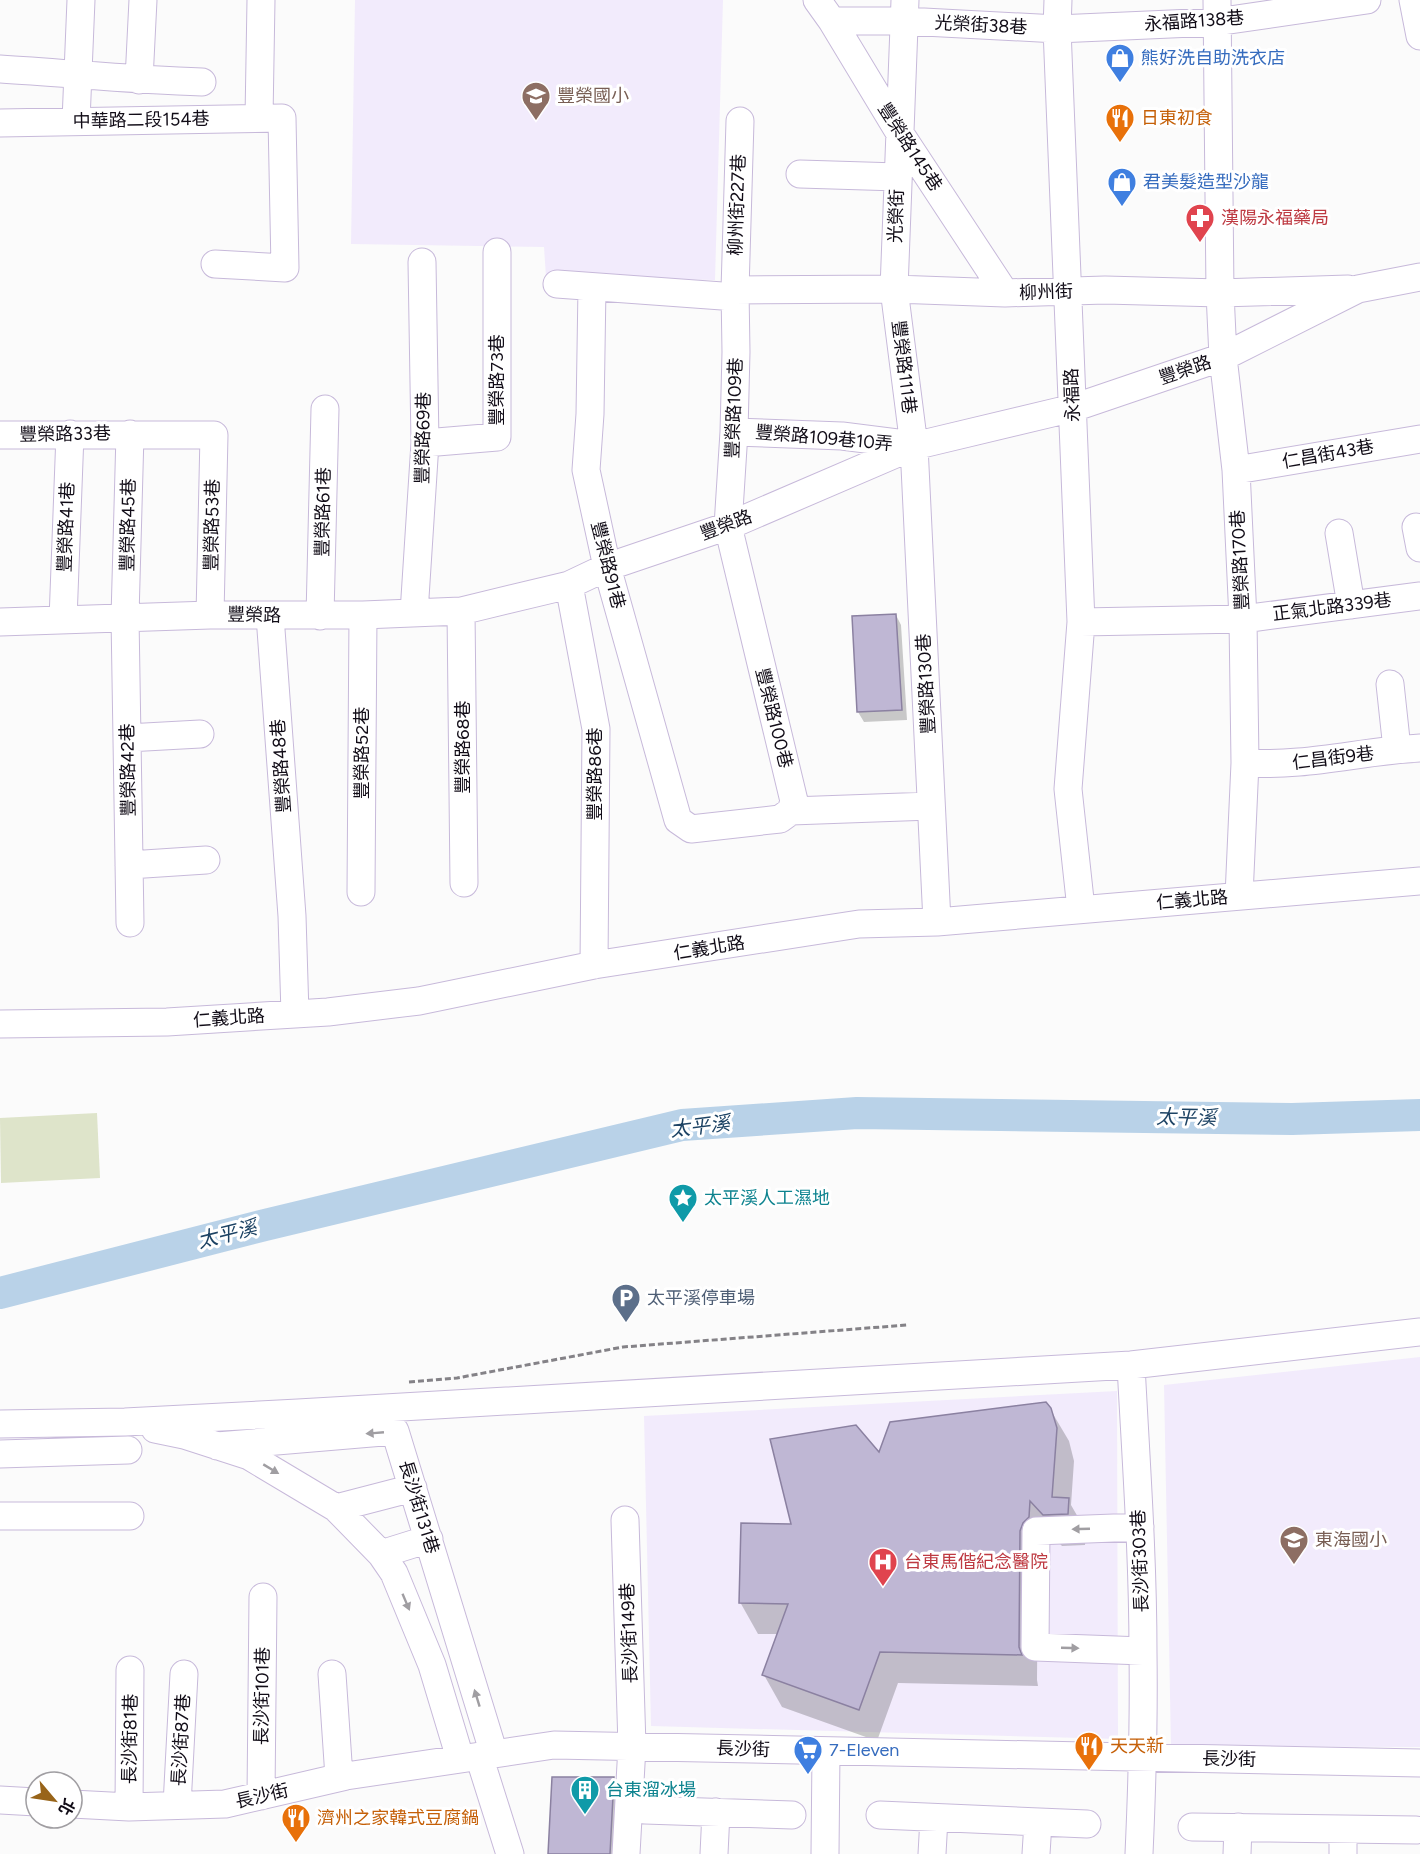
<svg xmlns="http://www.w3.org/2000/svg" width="1420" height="1854" font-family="Figtree,'Noto Sans TC',sans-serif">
  <rect width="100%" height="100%" fill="#fbfbfb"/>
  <path fill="#f2ebfc" d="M 355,0 L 723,0 L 715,280 L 546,277 L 544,247 L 351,244 Z
    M 1420,1357 L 1420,1747 L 1171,1746 L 1164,1385 Z
    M 1117,1391 L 1118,1739 L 651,1726 L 644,1416 Z"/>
  <path fill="#dee4ca" d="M 97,1113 L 100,1178 L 1,1183 L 0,1118 Z"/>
  <path fill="#0003" d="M 896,615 L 901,625 L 907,720 L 864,722 L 858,712 L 853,618 Z
    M 1050,1409 L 1069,1441 L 1074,1461 L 1071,1505 L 1086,1531 L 1085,1545 L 1062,1546 L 1047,1530 L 1038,1563 L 1037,1680 L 1038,1686 L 898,1683 L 877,1741 L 782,1707 L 764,1675 L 778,1634 L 758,1634 L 740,1602 L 793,1526 L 880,1455 Z
    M 614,1779 L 626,1800 L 623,1854 L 550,1854 Z"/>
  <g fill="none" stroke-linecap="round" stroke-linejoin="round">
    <path stroke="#b9d2e8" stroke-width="32" d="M 0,1293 L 265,1225 L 682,1125 L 857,1113 L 1292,1119 L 1420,1115"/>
  </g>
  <path fill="#bfb7d4" stroke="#8b81a1" stroke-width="1.5" d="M 896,614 L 902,710 L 857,712 L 852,616 Z
    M 1046,1402 L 1051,1408 L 1057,1428 L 1052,1497 L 1069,1498 L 1068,1514 L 1043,1515 L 1030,1501 L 1029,1517 L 1023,1523 L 1020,1531 L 1019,1647 L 1022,1655 L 880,1652 L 859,1710 L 762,1675 L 788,1604 L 739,1603 L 741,1523 L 791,1524 L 770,1439 L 856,1425 L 879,1452 L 890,1422 Z
    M 552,1777 L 614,1777 L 610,1854 L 548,1854 Z"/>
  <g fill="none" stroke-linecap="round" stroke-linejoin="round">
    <g stroke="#c7b9da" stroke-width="29">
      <path id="minor" d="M 817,0 L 832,21 L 899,132 L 1005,293
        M 905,0 L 894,289 L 914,446 L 937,922
        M 1058,0 L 1057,29 L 1081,622 L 1068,789 L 1081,909
        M 1217,0 L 1220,293 L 1223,357 L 1236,470 L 1243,619 L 1245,763 L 1239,896
        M 1413,0 L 1420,36
        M 832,21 L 905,21 L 1057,29 L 1216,22 L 1367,0
        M 0,69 C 67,73 134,80 202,82
        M 139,80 L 143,0
        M 259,118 L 261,0
        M 76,121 L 81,0
        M 0,123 L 282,118 L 285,268 L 215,264
        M 800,174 L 898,177
        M 557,284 L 736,297
        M 592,287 L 590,414 L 586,470 L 607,567 L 678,820 L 691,829 L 780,819 L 791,811 L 794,801 L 728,526 L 734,432 L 736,352 L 735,290 L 740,121
        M 735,290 L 894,289 L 1005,293 L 1105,290 L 1220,293 L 1348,289
        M 734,432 L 842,436 L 913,445
        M 130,434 L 125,617 L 130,923
        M 0,435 L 214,435 L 210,615
        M 425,443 L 497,437 L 497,252
        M 1236,470 L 1420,439
        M 1416,527 L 1420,548
        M 1339,533 L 1351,605
        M 569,585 L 596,729 L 594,965
        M 461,611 L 464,883
        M 414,613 L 425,443 L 422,262
        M 270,616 L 292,916 L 295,1014
        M 320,616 L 325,409
        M 63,620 L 70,434
        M 0,622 L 210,615 L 363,615 L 461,611 L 569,585 L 607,567 L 728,526 L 914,446 L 1073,408 L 1223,357 L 1358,289 L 1420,277
        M 1081,622 L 1243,619 L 1420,596
        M 1390,684 L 1397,749
        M 127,738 L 200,734
        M 1245,763 C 1304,767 1362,751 1420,748
        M 791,811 L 931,806
        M 129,865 L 206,860
        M 361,892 L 363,615
        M 0,1024 L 167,1022 L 328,1012 L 419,1001 L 594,965 L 859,924 L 937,922 L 1420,881
        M 1131,1365 C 1136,1461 1143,1557 1143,1653 C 1144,1720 1142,1787 1139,1854
        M 0,1424 L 125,1422 L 298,1413 L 1131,1365 L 1420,1332
        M 155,1429 L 184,1435 L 249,1456 L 336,1508 L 381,1554 L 394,1573 L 432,1665 L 460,1758
        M 217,1446 L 395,1431 L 494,1754
        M 0,1454 L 128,1450
        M 336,1508 L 413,1488
        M 0,1516 L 130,1516
        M 625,1520 L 632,1746 L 626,1854
        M 1140,1527 L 1036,1531 L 1035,1647 L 1143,1651
        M 381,1554 L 429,1539
        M 332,1674 L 339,1777
        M 479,1756 L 510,1854
        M 261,1796 L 263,1597
        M 0,1800 L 36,1802
        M 72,1804 L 129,1807 L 225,1804 L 346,1776 L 554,1745 L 1420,1763
        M 177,1805 L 184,1674
        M 129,1807 L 130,1670
        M 645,1810 L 792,1815
        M 880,1815 L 1087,1824
        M 1192,1827 L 1416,1830
        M 714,1854 L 716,1812
        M 825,1854 L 826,1752
        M 932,1854 L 934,1818
        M 1036,1854 L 1038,1822
        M 1237,1854 L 1238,1827
        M 1343,1854 L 1343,1829"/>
    </g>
    <path stroke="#848287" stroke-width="3" stroke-dasharray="6 3" stroke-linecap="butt" d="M 409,1382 L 457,1378 L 623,1347 L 907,1325"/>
    <use href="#minor" stroke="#fff" stroke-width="27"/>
  </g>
  <defs><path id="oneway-solid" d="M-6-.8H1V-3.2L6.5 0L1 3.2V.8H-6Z" transform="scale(1.5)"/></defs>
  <g fill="#a09ea2">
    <use href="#oneway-solid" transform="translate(375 1433) rotate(175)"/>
    <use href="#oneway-solid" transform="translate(271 1469) rotate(31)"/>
    <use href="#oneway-solid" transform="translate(1081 1529) rotate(178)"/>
    <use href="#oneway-solid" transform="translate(406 1602) rotate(67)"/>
    <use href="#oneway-solid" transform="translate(1070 1648) rotate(2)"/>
    <use href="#oneway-solid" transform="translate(477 1698) rotate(-107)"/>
  </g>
  <defs>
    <g id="shop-pin" transform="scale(1.5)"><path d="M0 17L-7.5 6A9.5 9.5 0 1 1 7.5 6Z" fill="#3f7fe0" stroke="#fff"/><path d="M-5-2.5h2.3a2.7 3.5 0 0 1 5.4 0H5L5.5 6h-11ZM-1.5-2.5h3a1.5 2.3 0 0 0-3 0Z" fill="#fff"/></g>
    <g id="school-pin" transform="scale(1.5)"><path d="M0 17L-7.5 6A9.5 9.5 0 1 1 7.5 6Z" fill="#8d6e63" stroke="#fff"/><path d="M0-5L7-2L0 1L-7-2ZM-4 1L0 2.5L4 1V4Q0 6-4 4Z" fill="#fff"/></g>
    <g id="restaurant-pin" transform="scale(1.5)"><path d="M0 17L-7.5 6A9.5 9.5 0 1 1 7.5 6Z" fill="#e8710a" stroke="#fff"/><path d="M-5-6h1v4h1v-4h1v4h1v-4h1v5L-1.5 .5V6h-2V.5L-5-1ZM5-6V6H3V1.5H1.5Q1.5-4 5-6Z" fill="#fff"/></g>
    <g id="pharmacy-pin" transform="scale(1.5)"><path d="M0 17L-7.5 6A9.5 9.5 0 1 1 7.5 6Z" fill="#e0444e" stroke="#fff"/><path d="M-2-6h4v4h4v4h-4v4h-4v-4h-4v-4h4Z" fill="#fff"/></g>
    <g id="sight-pin" transform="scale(1.5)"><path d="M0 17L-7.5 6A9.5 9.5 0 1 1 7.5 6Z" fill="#0f9aa8" stroke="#fff"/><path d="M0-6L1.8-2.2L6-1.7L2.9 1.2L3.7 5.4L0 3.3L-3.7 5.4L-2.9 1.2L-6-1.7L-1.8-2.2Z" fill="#fff"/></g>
    <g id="parking-pin" transform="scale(1.5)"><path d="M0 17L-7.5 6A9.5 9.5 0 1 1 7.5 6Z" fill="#5c6f8a" stroke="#fff"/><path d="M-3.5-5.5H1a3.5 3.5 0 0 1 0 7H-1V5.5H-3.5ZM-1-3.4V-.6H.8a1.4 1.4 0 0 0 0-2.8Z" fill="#fff"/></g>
    <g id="hospital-pin" transform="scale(1.5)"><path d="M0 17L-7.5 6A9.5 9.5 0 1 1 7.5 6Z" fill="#e0444e" stroke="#fff"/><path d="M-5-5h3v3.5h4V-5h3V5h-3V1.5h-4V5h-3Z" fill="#fff"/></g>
    <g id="supermarket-pin" transform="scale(1.5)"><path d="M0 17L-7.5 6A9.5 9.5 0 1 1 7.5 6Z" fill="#3f7fe0" stroke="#fff"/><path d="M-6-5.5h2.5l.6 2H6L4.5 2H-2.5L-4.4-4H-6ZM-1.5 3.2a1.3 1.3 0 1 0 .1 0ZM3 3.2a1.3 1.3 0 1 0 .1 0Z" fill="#fff"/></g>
    <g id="building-pin" transform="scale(1.5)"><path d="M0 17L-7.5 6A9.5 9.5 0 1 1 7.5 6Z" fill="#0f9aa8" stroke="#fff"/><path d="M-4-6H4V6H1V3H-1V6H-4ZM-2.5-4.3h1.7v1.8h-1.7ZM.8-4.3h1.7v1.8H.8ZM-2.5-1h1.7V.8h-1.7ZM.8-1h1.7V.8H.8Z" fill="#fff"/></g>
  </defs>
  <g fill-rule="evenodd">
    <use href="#shop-pin" x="1120" y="58"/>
    <use href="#school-pin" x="536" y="96"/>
    <use href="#restaurant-pin" x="1120" y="118"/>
    <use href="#shop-pin" x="1122" y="182"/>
    <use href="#pharmacy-pin" x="1200" y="218"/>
    <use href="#sight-pin" x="683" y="1198"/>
    <use href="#parking-pin" x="626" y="1298"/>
    <use href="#school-pin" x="1294" y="1540"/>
    <use href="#hospital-pin" x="883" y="1562"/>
    <use href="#restaurant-pin" x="1089" y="1746"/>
    <use href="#supermarket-pin" x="808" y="1750"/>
    <use href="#building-pin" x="585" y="1790"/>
    <use href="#restaurant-pin" x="296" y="1818"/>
  </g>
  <g text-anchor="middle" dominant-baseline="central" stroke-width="6" stroke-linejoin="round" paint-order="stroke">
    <g font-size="18" fill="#110c17" stroke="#fff">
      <text transform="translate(1194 21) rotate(-4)">永福路138巷</text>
      <text transform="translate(981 25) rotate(3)">光榮街38巷</text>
      <text transform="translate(141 120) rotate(-1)">中華路二段154巷</text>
      <text transform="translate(910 147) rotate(57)">豐榮路145巷</text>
      <text transform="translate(737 205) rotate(-88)">柳州街227巷</text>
      <text transform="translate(896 216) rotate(-88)">光榮街</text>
      <text transform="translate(1046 292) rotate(-2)">柳州街</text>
      <text transform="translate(904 367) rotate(83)">豐榮路111巷</text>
      <text transform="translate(1185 370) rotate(-19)">豐榮路</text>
      <text transform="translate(497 380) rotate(-90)">豐榮路73巷</text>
      <text transform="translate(1072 395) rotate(-92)">永福路</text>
      <text transform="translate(734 408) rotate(-88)">豐榮路109巷</text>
      <text transform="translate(65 434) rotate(-1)">豐榮路33巷</text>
      <text transform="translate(423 438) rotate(-89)">豐榮路69巷</text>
      <text transform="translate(824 438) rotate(5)">豐榮路109巷10弄</text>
      <text transform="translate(1328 454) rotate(-10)">仁昌街43巷</text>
      <text transform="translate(323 512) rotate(-89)">豐榮路61巷</text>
      <text transform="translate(128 525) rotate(-89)">豐榮路45巷</text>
      <text transform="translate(212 525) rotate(-89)">豐榮路53巷</text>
      <text transform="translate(726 525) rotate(-21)">豐榮路</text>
      <text transform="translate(66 527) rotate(-88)">豐榮路41巷</text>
      <text transform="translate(1240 560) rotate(-93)">豐榮路170巷</text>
      <text transform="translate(608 565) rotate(76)">豐榮路91巷</text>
      <text transform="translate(1332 607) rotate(-7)">正氣北路339巷</text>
      <text transform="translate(254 615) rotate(1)">豐榮路</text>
      <text transform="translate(926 684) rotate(-93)">豐榮路130巷</text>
      <text transform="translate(774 718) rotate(76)">豐榮路100巷</text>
      <text transform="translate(463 747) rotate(-90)">豐榮路68巷</text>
      <text transform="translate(362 753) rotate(-90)">豐榮路52巷</text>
      <text transform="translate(1333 758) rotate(-7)">仁昌街9巷</text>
      <text transform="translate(281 766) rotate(-94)">豐榮路48巷</text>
      <text transform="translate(128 770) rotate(-91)">豐榮路42巷</text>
      <text transform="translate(595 774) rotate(-90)">豐榮路86巷</text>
      <text transform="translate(1192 900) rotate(-5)">仁義北路</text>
      <text transform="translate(709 948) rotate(-9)">仁義北路</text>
      <text transform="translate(229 1018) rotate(-4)">仁義北路</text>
      <text transform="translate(419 1507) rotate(73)">長沙街131巷</text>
      <text transform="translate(1140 1561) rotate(-92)">長沙街303巷</text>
      <text transform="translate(629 1633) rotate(-92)">長沙街149巷</text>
      <text transform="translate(262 1696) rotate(-89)">長沙街101巷</text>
      <text transform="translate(130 1739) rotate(-89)">長沙街81巷</text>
      <text transform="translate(181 1740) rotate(-87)">長沙街87巷</text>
      <text transform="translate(743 1749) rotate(2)">長沙街</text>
      <text transform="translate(1229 1759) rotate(1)">長沙街</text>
      <text transform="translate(262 1796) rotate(-13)">長沙街</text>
    </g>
    <g font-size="18" fill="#366cbe" stroke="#fff" text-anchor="start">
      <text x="1141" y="58">熊好洗自助洗衣店</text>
      <text x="1143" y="182">君美髮造型沙龍</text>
      <text x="829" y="1750">7-Eleven</text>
    </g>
    <g font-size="18" fill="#785e54" stroke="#fff" text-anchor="start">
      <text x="557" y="96">豐榮國小</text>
      <text x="1315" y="1540">東海國小</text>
    </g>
    <g font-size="18" fill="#c56008" stroke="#fff" text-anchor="start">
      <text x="1141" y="118">日東初食</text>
      <text x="1110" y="1746">天天新</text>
      <text x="317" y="1818">濟州之家韓式豆腐鍋</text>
    </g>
    <g font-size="18" fill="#be3a42" stroke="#fff" text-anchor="start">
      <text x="1221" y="218">漢陽永福藥局</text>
      <text x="904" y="1562">台東馬偕紀念醫院</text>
    </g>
    <g font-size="18" fill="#0d838f" stroke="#fff" text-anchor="start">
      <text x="704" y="1198">太平溪人工濕地</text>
      <text x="606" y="1790">台東溜冰場</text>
    </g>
    <g font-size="18" fill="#4e5e75" stroke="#fff" text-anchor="start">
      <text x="647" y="1298">太平溪停車場</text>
    </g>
    <g font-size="20" font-style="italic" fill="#1d4364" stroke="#fff">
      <text transform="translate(1186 1117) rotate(1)">太平溪</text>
      <text transform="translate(700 1126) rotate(-7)">太平溪</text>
      <text transform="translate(227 1234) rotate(-14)">太平溪</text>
    </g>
  </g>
  <g transform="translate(54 1800) rotate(119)"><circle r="28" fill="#ffffff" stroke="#a09ea2" stroke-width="1.5"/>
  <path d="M0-4.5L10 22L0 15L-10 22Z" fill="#986419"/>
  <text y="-9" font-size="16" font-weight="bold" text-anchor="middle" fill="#110c17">北</text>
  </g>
</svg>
